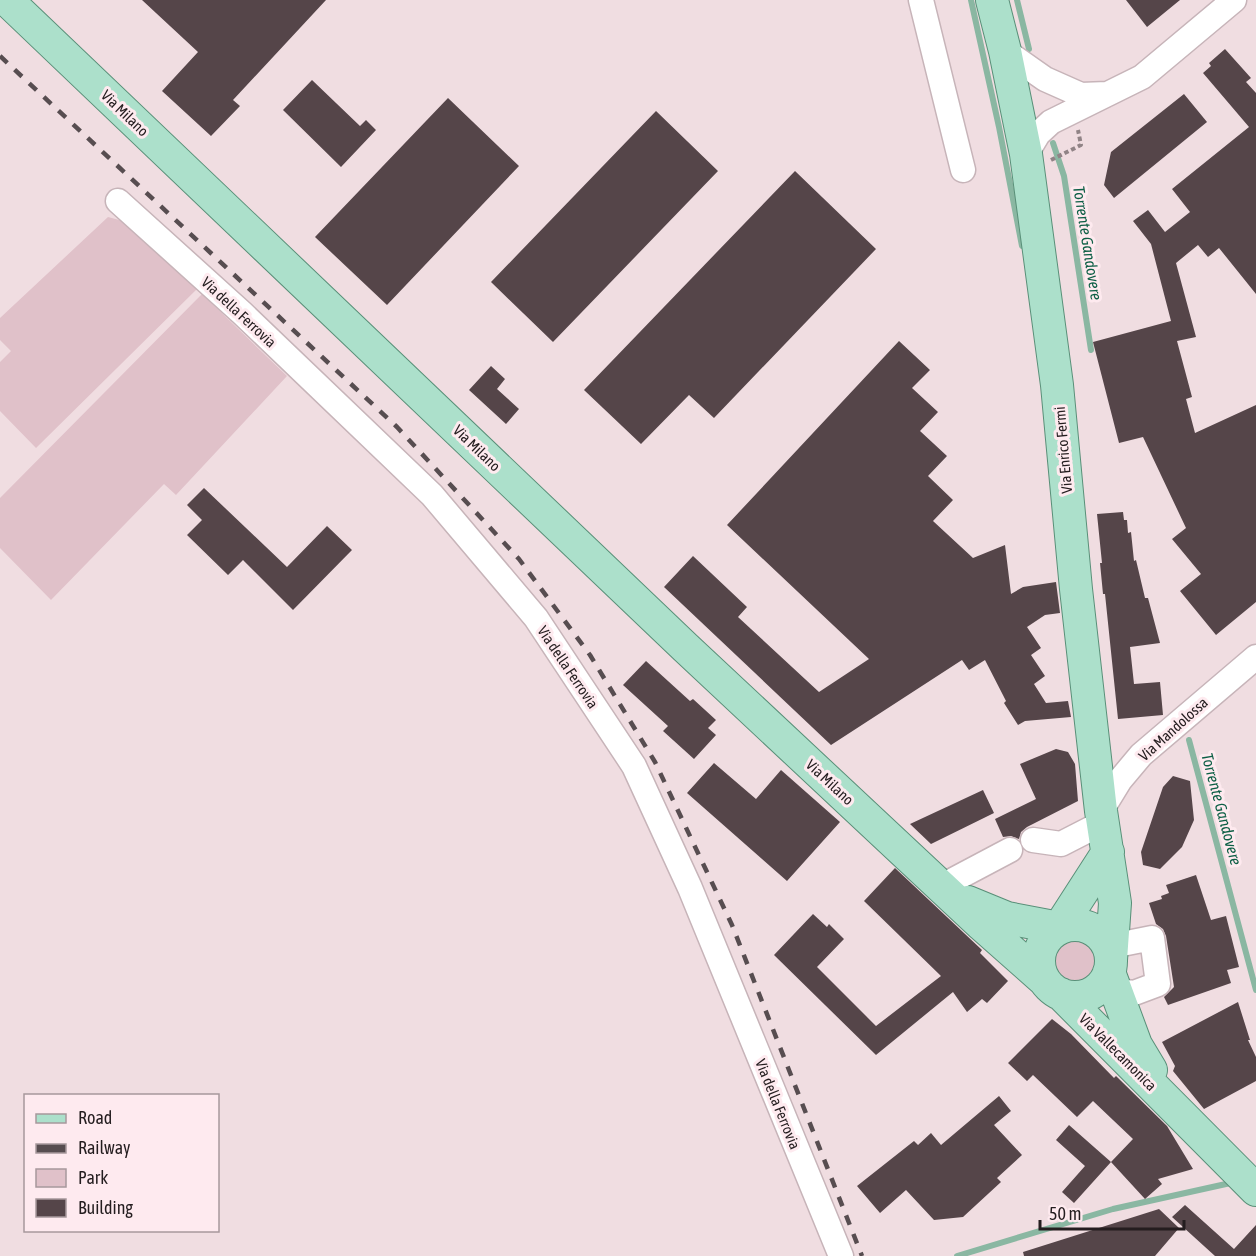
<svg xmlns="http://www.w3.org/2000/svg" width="1256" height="1256" font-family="'Asap Condensed',sans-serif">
  <rect width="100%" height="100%" fill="#f0dde1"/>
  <path fill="#e0c1c9" d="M 108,217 L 123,221 L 197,289 L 36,448 L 0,411 L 0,362 L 11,351 L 0,340 L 0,318 Z
    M 202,294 L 287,376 L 176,495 L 164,484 L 51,600 L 0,548 L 0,498 Z
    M1051 960a23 23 0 1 1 46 0a23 23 0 1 1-46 0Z"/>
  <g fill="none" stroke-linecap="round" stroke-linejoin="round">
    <path stroke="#8ab7a2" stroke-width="6" d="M 971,0 L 999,127 L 1022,246
      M 1017,0 L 1029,49
      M 1053,143 L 1064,176 L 1091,350
      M 1189,740 L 1256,990
      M 957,1256 L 1113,1209 L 1235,1182"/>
  </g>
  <path fill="#554549" d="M 142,0 L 326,0 L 233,100 L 240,106 L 211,136 L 162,91 L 198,52 Z
    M 1126,0 L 1180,0 L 1147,27 Z
    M 1225,49 L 1251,78 L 1246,82 L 1256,93 L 1256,294 L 1219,248 L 1208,257 L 1198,245 L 1176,263 L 1196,337 L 1177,341 L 1192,397 L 1186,399 L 1195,433 L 1256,405 L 1256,602 L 1216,635 L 1180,591 L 1201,574 L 1172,539 L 1186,528 L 1143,437 L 1119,443 L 1093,342 L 1171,321 L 1151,244 L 1133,221 L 1148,210 L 1165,232 L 1190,212 L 1172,189 L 1249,127 L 1203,73 L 1211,66 L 1209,63 Z
    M 312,80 L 360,126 L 366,120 L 376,130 L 341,167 L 283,110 Z
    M 1184,94 L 1207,122 L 1114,198 L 1104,185 L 1111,152 Z
    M 448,98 L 519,166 L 387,305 L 315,237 Z
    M 656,111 L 718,171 L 553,342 L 491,282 Z
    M 795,171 L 876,249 L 714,418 L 689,395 L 641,444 L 584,390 Z
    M 899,341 L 930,370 L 912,388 L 938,412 L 920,431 L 947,456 L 928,476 L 953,500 L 933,521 L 973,558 L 1005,545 L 1011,594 L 1023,587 L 1056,582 L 1060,613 L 1045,615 L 1027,627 L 1041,648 L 1031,655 L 1045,676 L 1034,684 L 1046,703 L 1068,701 L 1071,717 L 1025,721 L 1018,725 L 1004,703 L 1006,701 L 985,660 L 969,670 L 962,660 L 831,745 L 664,587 L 693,556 L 747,607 L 738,617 L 819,692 L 869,659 L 727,525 Z
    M 491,366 L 505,379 L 497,389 L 519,409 L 506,424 L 469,390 Z
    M 204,488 L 287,567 L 327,526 L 352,550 L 293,610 L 243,560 L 228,575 L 187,535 L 202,520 L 187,505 Z
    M 1123,512 L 1124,520 L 1127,520 L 1128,533 L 1131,532 L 1134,561 L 1136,560 L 1145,598 L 1148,598 L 1160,643 L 1130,647 L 1134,684 L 1160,682 L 1163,715 L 1118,719 L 1105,594 L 1103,594 L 1100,563 L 1102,563 L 1097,514 Z
    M 646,661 L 690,701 L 693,699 L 716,720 L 708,728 L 716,735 L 694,759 L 663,731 L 668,726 L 623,685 Z
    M 1056,749 L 1068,752 L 1075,764 L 1078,801 L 1027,827 L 1021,832 L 1019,839 L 1011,836 L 1003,837 L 995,819 L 1036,799 L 1020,764 Z
    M 714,763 L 756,799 L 781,770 L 840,822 L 787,881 L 687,793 Z
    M 1173,776 L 1190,781 L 1194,820 L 1182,847 L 1160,869 L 1143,865 L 1141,852 L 1163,787 Z
    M 983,790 L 994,813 L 931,844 L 910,824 Z
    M 895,868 L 982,950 L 980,953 L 1008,981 L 987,1003 L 982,999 L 967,1012 L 953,992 L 876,1055 L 774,955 L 813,914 L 827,927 L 829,924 L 844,939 L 817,967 L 876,1026 L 941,976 L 864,901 Z
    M 1196,875 L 1211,920 L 1226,916 L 1239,967 L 1227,970 L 1231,983 L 1168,1005 L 1164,997 L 1174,987 L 1166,936 L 1163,929 L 1156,924 L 1149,903 L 1162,899 L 1161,896 L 1169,893 L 1166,885 Z
    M 1238,1002 L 1250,1040 L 1248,1040 L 1256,1057 L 1256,1081 L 1204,1109 L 1173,1071 L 1175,1066 L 1162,1042 Z
    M 1052,1019 L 1071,1034 L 1114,1078 L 1116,1076 L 1167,1126 L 1193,1169 L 1158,1179 L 1162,1184 L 1145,1199 L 1111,1162 L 1133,1139 L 1093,1101 L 1077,1117 L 1033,1075 L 1027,1081 L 1008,1063 Z
    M 999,1096 L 1011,1111 L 994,1125 L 1022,1155 L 997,1178 L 1001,1182 L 963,1217 L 934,1220 L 906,1190 L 880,1213 L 857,1186 L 914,1141 L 918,1145 L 931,1133 L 941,1145 Z
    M 1069,1125 L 1111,1162 L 1074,1203 L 1062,1192 L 1085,1166 L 1056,1140 Z
    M 1185,1205 L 1234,1249 L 1256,1225 L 1256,1256 L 1215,1256 L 1172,1217 Z
    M 1159,1209 L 1179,1228 L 1155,1256 L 1024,1256 L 1023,1252 Z"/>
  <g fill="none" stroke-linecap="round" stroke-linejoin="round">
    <g stroke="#c7b4b9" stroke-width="27">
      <path id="minor" d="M 921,0 L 963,170
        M 1005,51 L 1045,79 L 1081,95 L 1107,94
        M 1026,154 L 1038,134 L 1051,122 L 1142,77 L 1234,0
        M 118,201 L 242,313 L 432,495 L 536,618 L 634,766 L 690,888 L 841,1256
        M 1101,811 L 1120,780 L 1141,755 L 1256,657
        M 1033,840 L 1061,844 L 1102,823
        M 942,886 L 1010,850
        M 1112,946 L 1152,938 L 1158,984 L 1134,993 L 1117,991"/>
    </g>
    <g stroke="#598f78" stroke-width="34">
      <path id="major" d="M 7,0 L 686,648 L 982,925 L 1043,979
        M 992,0 L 1005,51 L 1026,154 L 1057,385 L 1076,589 L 1101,811 L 1115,903 L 1111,960
        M 968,902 L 1007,918 L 1059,928
        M1039 961a36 36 0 1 1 72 0a36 36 0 1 1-72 0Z
        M 1059,928 L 1108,852
        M 1109,972 L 1136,1045 L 1151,1070
        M 1061,994 L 1256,1190"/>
    </g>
    <path stroke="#908386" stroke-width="4" stroke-dasharray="4.5 3" stroke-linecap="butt" d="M 1051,160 L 1081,145 L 1078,130"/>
    <use href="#minor" stroke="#fff" stroke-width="24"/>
    <use href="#major" stroke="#ace0cb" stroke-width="32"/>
    <path stroke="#574d50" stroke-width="4.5" stroke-dasharray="10 10" stroke-linecap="butt" d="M 0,56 L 397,427 L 519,559 L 590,655 L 655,762 L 732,925 L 862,1256"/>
  </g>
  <g text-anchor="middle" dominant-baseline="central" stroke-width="6" stroke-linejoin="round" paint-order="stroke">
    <g font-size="15" fill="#241d1f" stroke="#feeaef">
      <text transform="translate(125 113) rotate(44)">Via Milano</text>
      <text transform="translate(239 312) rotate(43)">Via della Ferrovia</text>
      <text transform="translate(477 448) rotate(44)">Via Milano</text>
      <text transform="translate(1063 450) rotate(-95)">Via Enrico Fermi</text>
      <text transform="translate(568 667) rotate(56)">Via della Ferrovia</text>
      <text transform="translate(1173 729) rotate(-42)">Via Mandolossa</text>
      <text transform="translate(830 782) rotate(43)">Via Milano</text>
      <text transform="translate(1118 1052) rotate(45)">Via Vallecamonica</text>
      <text transform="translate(778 1104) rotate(68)">Via della Ferrovia</text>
    </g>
    <g font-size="16" font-style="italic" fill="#0d5f45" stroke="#feeaef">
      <text transform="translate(1088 243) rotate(81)">Torrente Gandovere</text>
      <text transform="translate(1222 809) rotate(75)">Torrente Gandovere</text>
    </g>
  </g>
  <rect x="24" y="1094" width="195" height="138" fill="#feeaef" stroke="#a7989c" stroke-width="1.5"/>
  <rect x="36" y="1114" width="30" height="9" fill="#ace0cb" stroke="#a7989c" stroke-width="1.5"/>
  <text x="78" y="1124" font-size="18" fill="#241d1f">Road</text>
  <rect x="36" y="1144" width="30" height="9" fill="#574d50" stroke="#a7989c" stroke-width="1.5"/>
  <text x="78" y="1154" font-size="18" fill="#241d1f">Railway</text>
  <rect x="36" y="1169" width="30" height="18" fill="#e0c1c9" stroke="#a7989c" stroke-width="1.5"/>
  <text x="78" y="1184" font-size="18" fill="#241d1f">Park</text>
  <rect x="36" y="1199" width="30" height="18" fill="#554549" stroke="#a7989c" stroke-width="1.5"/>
  <text x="78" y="1214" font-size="18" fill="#241d1f">Building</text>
  <path d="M1040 1220v9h144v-9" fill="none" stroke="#241d1f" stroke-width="3"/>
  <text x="1049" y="1220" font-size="18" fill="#241d1f" stroke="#feeaef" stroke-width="4.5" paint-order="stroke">50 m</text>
</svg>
